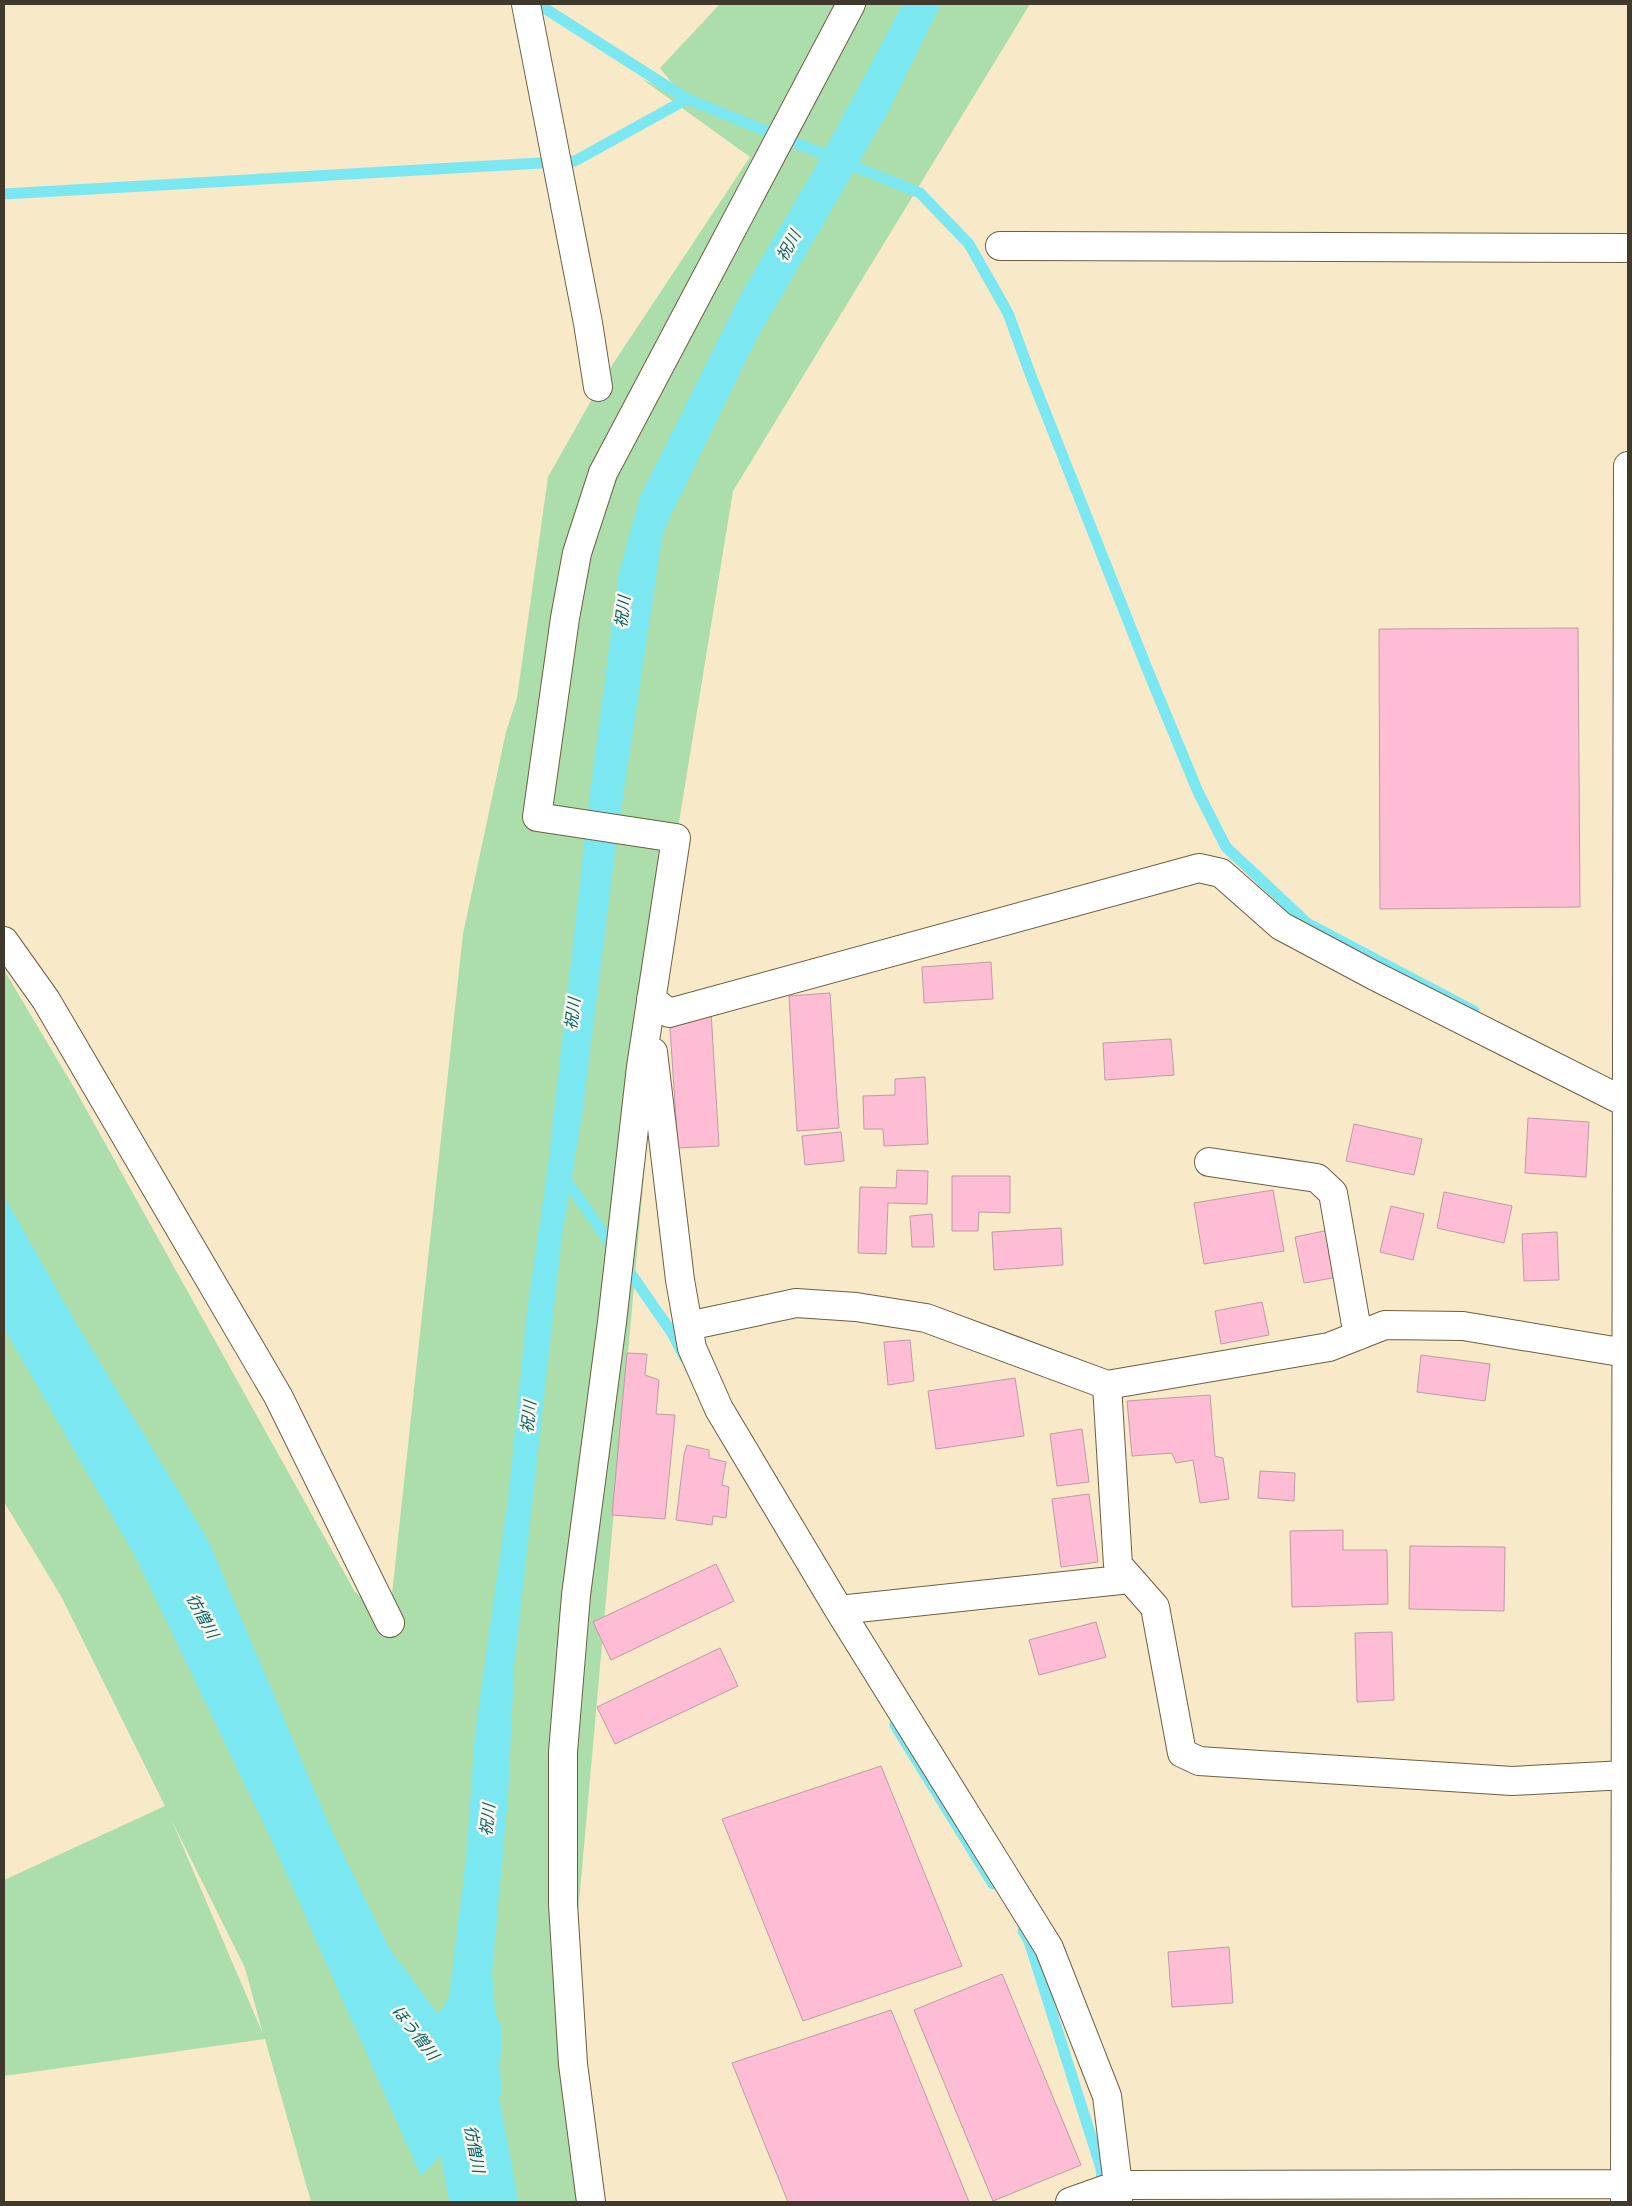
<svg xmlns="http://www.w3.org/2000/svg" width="1632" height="2206" font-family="'Source Sans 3','Noto Sans JP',sans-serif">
  <rect width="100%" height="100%" fill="#f8e9c9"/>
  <path fill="#abdeaa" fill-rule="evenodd" d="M 720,4 L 1030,4 L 733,491 L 671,871 L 562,2093 L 582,2202 L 311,2202 L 265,2039 L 4,2076 L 4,1880 L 165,1806 L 61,1596 L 4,1502 L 4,970 L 76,1091 L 355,1592 L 389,1622 L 463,934 L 506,732 L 517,698 L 548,477 L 605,376 L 750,157 L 642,79 L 685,99 L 660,68 ZM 171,1819 L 245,1968 L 263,2034 Z"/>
  <path fill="#7be7f1" d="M 903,4 L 941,4 L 887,114 L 755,342 L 663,532 L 617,837 L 582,1116 L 562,1236 L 514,1668 L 508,1797 L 492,1973 L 502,2093 L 421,2176 L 271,1839 L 136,1558 L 4,1328 L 4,1196 L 77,1325 L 207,1538 L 331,1829 L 389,1948 L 438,2014 L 449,1998 L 466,1859 L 475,1733 L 509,1492 L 527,1311 L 548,1166 L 590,793 L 619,573 L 640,497 L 743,290 L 819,161 Z"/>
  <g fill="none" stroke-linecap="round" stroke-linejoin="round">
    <path stroke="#7be7f1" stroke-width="11" d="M 538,4 L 687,99 L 920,193 L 969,244 L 1008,313 L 1031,376 L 1146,666 L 1198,792 L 1226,847 L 1307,923 L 1474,1011
      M 4,194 L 575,161 L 687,99
      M 562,1174 L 672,1333 L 685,1358
      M 895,1725 L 993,1884
      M 1023,1931 L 1029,1941 L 1101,2168 L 1103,2190"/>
    <path stroke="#7be7f1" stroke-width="68" d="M 468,2035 L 464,2095 L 484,2202"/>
  </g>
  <path fill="#febdd4" stroke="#be9ba7" d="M 1578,628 L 1580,907 L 1380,909 L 1379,629 Z
    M 991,962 L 993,999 L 924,1003 L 922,967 Z
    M 830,993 L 839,1128 L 797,1131 L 789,996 Z
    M 711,1011 L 719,1146 L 678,1148 L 669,1013 Z
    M 1171,1039 L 1174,1075 L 1105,1080 L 1103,1043 Z
    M 925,1077 L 928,1144 L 884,1146 L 883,1129 L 864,1129 L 863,1096 L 895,1095 L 895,1079 Z
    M 1528,1118 L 1589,1122 L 1586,1177 L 1525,1173 Z
    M 1354,1124 L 1422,1139 L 1414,1175 L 1346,1161 Z
    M 841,1132 L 844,1161 L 805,1165 L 802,1136 Z
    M 897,1170 L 928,1171 L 927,1204 L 888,1203 L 886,1254 L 858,1253 L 860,1187 L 896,1188 Z
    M 952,1176 L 1010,1176 L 1010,1213 L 979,1212 L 978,1231 L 952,1231 Z
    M 1273,1190 L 1284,1251 L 1204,1264 L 1194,1203 Z
    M 1444,1192 L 1512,1206 L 1504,1243 L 1437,1228 Z
    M 1391,1206 L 1424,1214 L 1413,1260 L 1380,1252 Z
    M 932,1214 L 934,1247 L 912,1247 L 910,1216 Z
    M 1061,1228 L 1063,1265 L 994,1270 L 992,1232 Z
    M 1329,1230 L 1338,1277 L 1304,1283 L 1295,1237 Z
    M 1557,1232 L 1559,1280 L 1524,1281 L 1522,1234 Z
    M 1262,1302 L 1269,1335 L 1221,1344 L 1215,1311 Z
    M 910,1340 L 914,1381 L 888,1385 L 884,1342 Z
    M 627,1353 L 647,1354 L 645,1375 L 659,1380 L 656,1414 L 675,1415 L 665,1519 L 612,1515 Z
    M 1421,1355 L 1490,1364 L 1485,1401 L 1417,1392 Z
    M 1015,1378 L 1024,1436 L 936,1449 L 928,1391 Z
    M 1210,1395 L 1215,1456 L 1223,1458 L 1229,1499 L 1200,1503 L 1193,1460 L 1176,1463 L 1172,1453 L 1132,1456 L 1127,1401 Z
    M 1082,1429 L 1089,1482 L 1057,1486 L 1050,1434 Z
    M 687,1445 L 709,1450 L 709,1458 L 726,1462 L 722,1485 L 729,1487 L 726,1518 L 713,1516 L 712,1525 L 676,1520 L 684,1455 Z
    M 1260,1471 L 1295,1473 L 1294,1501 L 1258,1498 Z
    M 1089,1494 L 1098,1562 L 1061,1567 L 1052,1499 Z
    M 1343,1530 L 1343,1550 L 1387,1550 L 1388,1604 L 1292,1607 L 1290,1531 Z
    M 1410,1546 L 1505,1547 L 1504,1611 L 1409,1609 Z
    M 716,1564 L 734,1601 L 611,1660 L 593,1622 Z
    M 1096,1622 L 1106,1657 L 1039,1675 L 1029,1640 Z
    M 1392,1632 L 1394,1700 L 1357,1702 L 1355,1633 Z
    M 720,1648 L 738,1686 L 615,1744 L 597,1707 Z
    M 881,1766 L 962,1966 L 803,2021 L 722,1819 Z
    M 1229,1947 L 1233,2003 L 1172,2007 L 1168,1952 Z
    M 1002,1974 L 1081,2165 L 993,2201 L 914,2010 Z
    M 891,2010 L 969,2202 L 788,2202 L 732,2063 Z"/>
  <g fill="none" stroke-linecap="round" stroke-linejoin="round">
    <g stroke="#6b5f43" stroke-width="30">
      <path id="minor" d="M 526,4 L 588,323 L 598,387
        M 1000,246 L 1628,248
        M 4,941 L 46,1000 L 278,1396 L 390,1623
        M 651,999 L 669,1013 L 1199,868 L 1221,873 L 1281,926 L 1373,975 L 1627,1103
        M 653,1052 L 680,1280 L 692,1348 L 719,1409 L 839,1610 L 1049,1948 L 1107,2096 L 1118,2185 L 1118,2202
        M 1209,1162 L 1317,1178 L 1333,1193 L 1358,1336
        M 688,1326 L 796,1303 L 856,1307 L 926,1318 L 1107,1385 L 1329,1347 L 1385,1325 L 1463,1326 L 1626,1353
        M 1107,1385 L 1118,1565 L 1155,1607 L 1182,1753 L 1199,1761 L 1512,1781 L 1625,1775
        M 839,1610 L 1130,1579
        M 591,2202 L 573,2064 L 563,1904 L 563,1752 L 576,1595 L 612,1322 L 641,1067 L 676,838 L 537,817 L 565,618 L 577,553 L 603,473 L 851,4
        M 1070,2202 L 1118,2185 L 1628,2184
        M 1625,2202 L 1628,466"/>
    </g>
    <use href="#minor" stroke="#fff" stroke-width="28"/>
  </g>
  <g text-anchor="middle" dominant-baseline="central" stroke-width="5" stroke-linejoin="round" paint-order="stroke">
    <g font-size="16" font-style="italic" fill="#00636b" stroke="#fdf7eb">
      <text transform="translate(789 246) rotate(-61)">祝川</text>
      <text transform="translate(623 612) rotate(-83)">祝川</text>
      <text transform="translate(573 1014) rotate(-83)">祝川</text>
      <text transform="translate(529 1417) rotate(-84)">祝川</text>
      <text transform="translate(202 1616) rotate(61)">彷僧川</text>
      <text transform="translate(488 1820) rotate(-84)">祝川</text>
      <text transform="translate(415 2033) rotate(52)">ほう僧川</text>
      <text transform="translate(474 2149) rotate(79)">彷僧川</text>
    </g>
  </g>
  <rect width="1632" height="2206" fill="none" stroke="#403a2d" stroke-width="10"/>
</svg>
